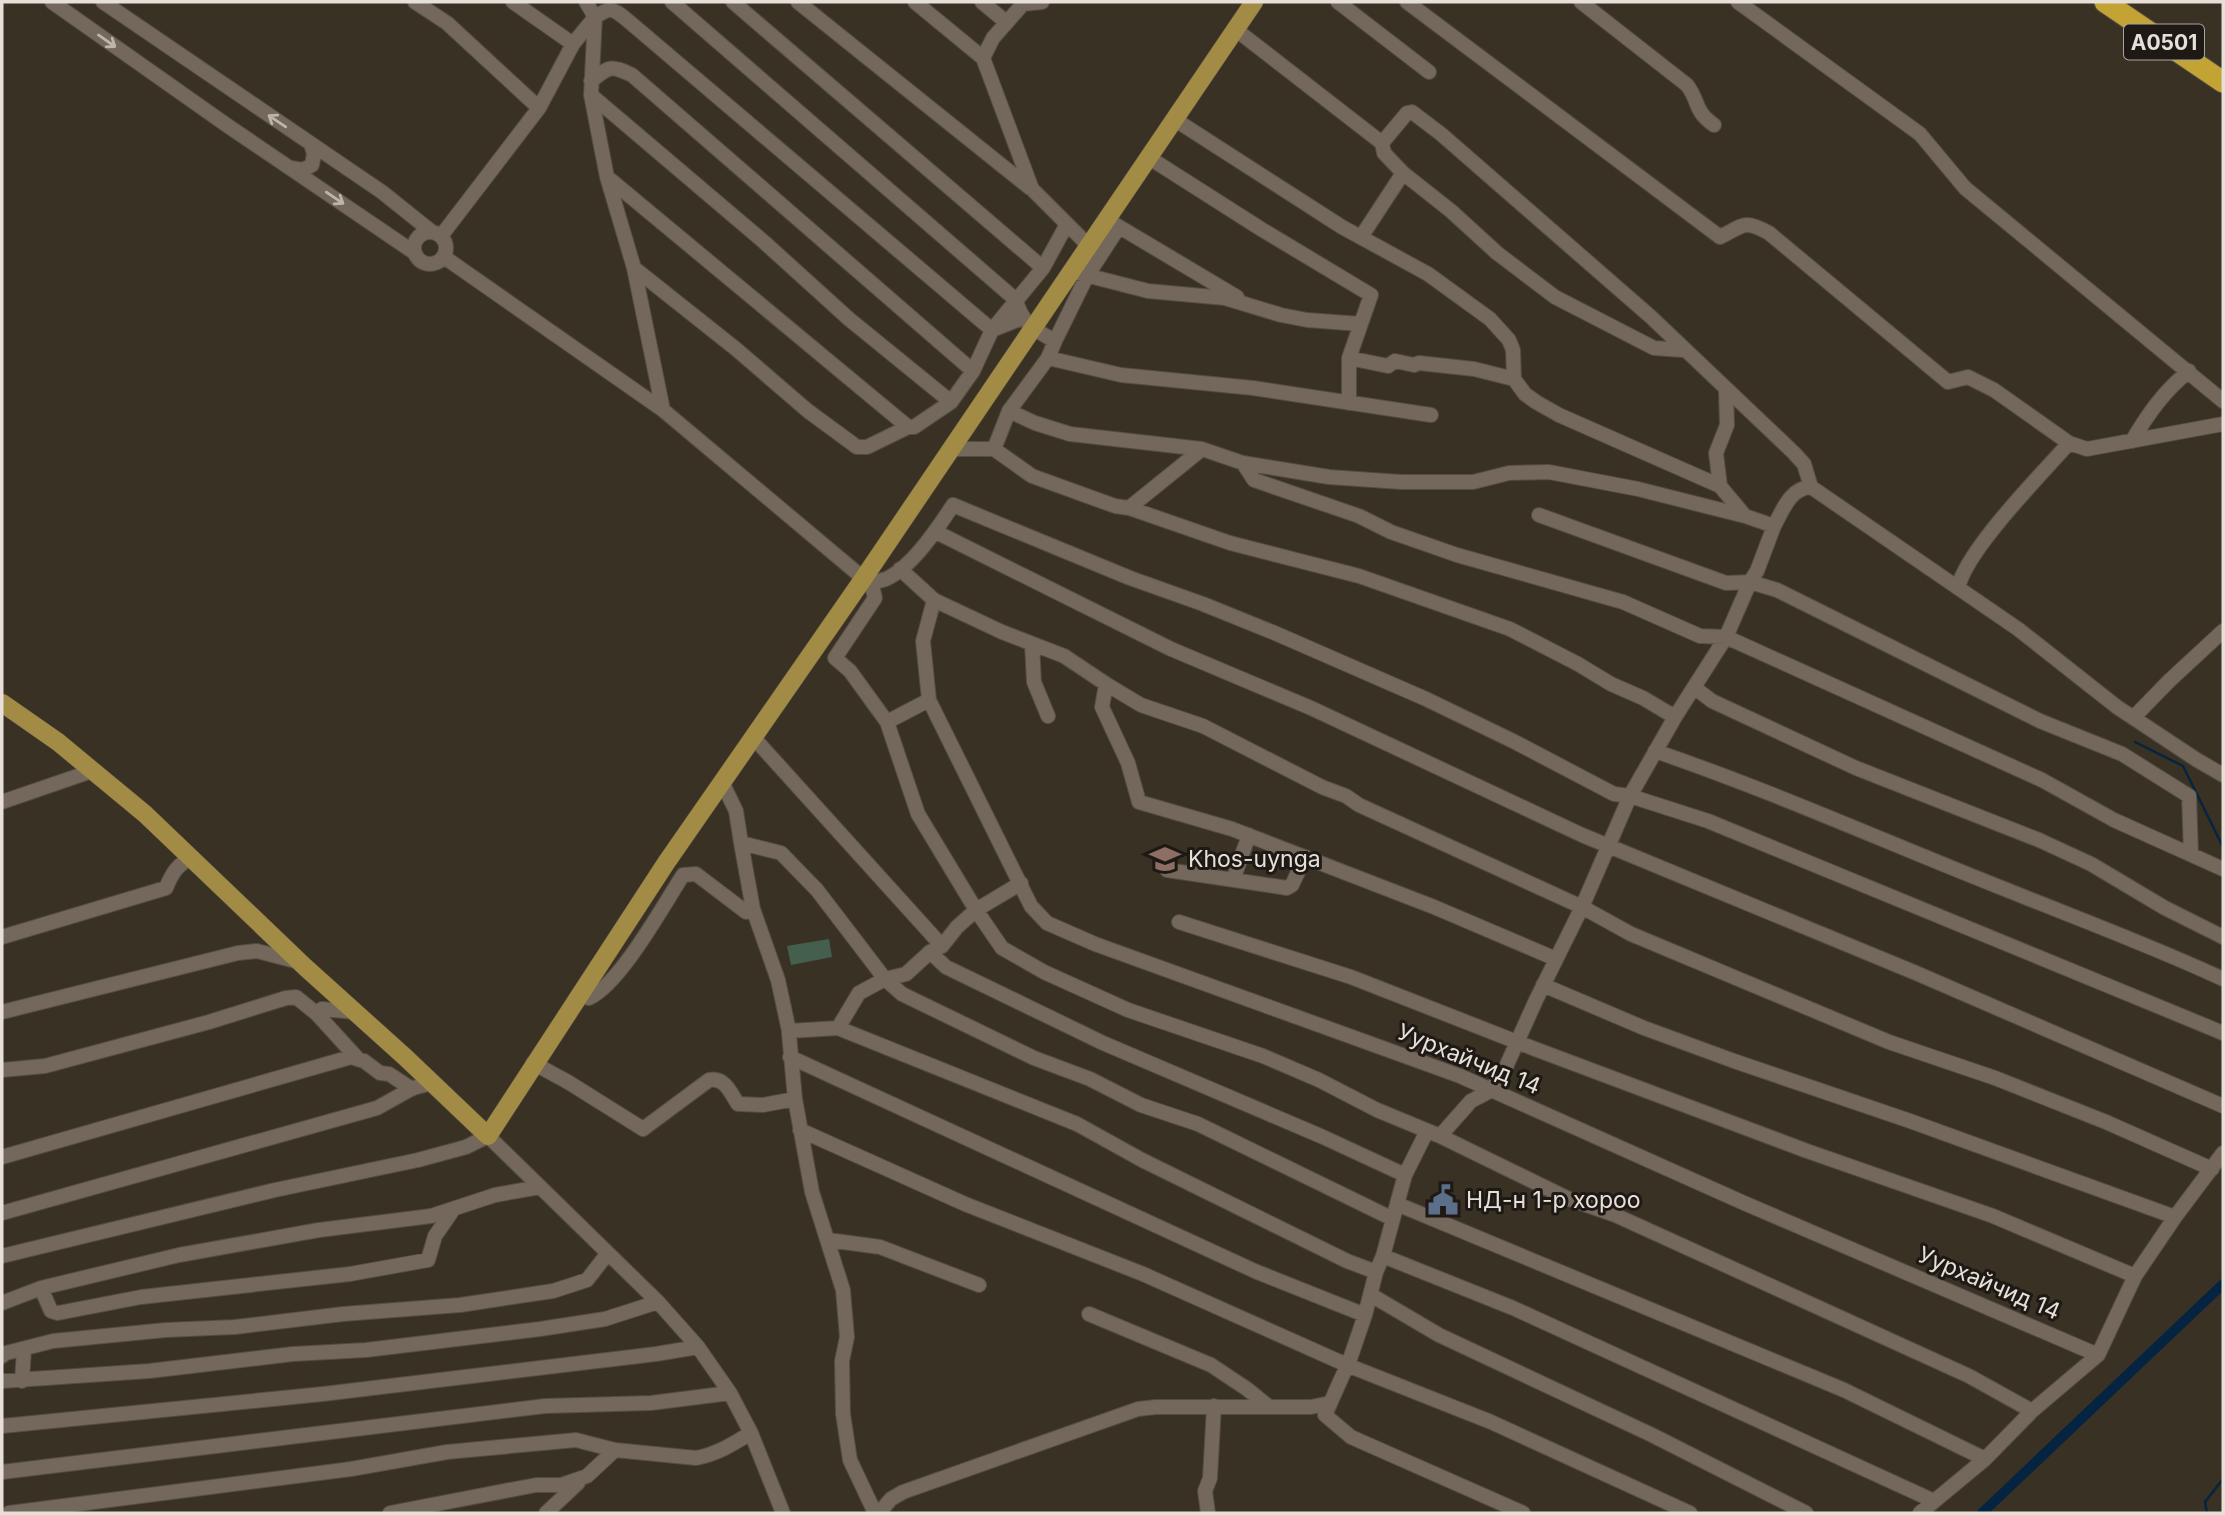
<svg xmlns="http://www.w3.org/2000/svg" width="2225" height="1515" font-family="Inter,sans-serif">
  <rect width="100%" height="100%" fill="#3a3125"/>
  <path fill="#455f4f" d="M 829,939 L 832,957 L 791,965 L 787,946 Z"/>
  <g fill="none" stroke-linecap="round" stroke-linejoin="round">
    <path stroke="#052441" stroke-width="2.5" d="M 2135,742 L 2183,766 L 2223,847
      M 2207,1513 L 2205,1502 L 2223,1479"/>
    <path stroke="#052441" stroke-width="10" d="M 1982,1513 L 2223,1284"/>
    <g stroke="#544d42" stroke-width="16">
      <path id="minor" d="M 52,2 L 228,126 L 415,253
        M 103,2 L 382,192 L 432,232
        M 415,2 L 447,23 L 539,108
        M 513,2 L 573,44
        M 672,2 L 1016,300 C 1022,324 1035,330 1055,341 L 1048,358 L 1009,411 L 994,449
        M 733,2 L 1043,268
        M 798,2 L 1030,188
        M 915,2 L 983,58
        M 982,2 L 1006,22
        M 1338,2 L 1429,72
        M 1407,2 L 1720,237 C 1744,225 1744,219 1769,233 L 1948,382 L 1968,377 L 1994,390 L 2069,443 L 2087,449 L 2223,424
        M 1581,2 L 1687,85 C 1700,102 1693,110 1714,125
        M 1738,2 L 1920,134 L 1965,188 L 2223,401
        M 1235,29 L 1382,143
        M 591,81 C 610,66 610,65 632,75 L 973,371
        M 591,95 L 764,242 L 849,319 L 951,402
        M 1174,119 L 1342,227 L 1428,274 L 1490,319 L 1509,340 L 1513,350 L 1514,379 L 1525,394 L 1536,402 L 1559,415 L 1720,486 L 1745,516
        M 1148,157 L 1261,229 L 1371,295 L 1349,358 L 1349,403
        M 291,168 L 303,170 L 312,165 L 314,154 L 311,144
        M 607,177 L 908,427 L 914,427 L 951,402 L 973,371 L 992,330 L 1043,268 L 1067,224 L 1032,189 L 983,58 L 993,38 L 1023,4 L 1042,2
        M 1106,219 L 1237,297
        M 1067,224 L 1088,245
        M414 248a16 16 0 1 1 32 0a16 16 0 1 1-32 0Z
        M 441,236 L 539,108 L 573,44 L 595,17 L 586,2
        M 1361,237 L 1403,173
        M 444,257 L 663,410
        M 634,268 L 736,349 L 808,411 L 857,447 L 867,447 L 908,427
        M 1070,271 L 1148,291 L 1225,298 L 1281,315 L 1307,320 L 1361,324
        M 1055,341 L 1087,276 L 1119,227
        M 1683,350 L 1654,348 L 1555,297 L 1497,253 L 1451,211 L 1403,173 L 1384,153 L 1382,143 L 1407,113 L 1412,112 L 1441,134 L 1651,317 L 1794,453 L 1804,464 L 1811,487
        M 1048,358 L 1121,375 L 1253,388 L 1431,415
        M 1349,358 L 1388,366 L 1395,361 L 1414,365 L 1419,363 L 1474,369 L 1514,379
        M 1009,411 L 1035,423 L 1070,434 L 1202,449
        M 2132,441 C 2148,414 2164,391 2189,371
        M 950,449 L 994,449 L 1032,476 L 1115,506 L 1129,508 L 1230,543 L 1359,576 L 1510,629 L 1578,664 L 1611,684 L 1643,698 L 1675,717
        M 1243,463 L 1329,477 L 1401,482 L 1473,482 L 1509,473 L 1549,472 L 1638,489 L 1745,516 L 1774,526 C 1783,510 1790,488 1811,487 L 2018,629 L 2117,707 L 2197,760 L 2223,775
        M 1720,486 L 1716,453 L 1727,425 L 1726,391
        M 1129,508 L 1202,449 L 1243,463 L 1254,480 L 1359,516 L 1391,532 L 1457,555 L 1623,602 L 1700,636 L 1726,637 L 2042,780 L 2114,820 L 2223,869
        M 1539,515 L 1726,583 L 1750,582 L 1777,590 L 2040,721 L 2122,754 L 2189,796 L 2191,853
        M 936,532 L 1171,649 L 1311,708 L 1582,835 L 1916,973 L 2223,1106
        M 863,578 L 663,410 L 634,268 L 607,177 L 591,95 L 595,17 C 610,8 611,7 626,19 L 992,330 L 1022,318
        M 871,582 L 875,598 L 835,658 L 850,671 L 887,722
        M 859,585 C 867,583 878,582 886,579 C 912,567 938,528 953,505 L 1130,578 L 1203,604 L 1277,634 L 1426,699 L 1513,741 L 1614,794 L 1630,796 L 1708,821 L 2223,1033
        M 1958,588 C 1966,550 2041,475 2069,443
        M 934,600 L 1002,632 L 1064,656 L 1106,684 L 1102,707 L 1128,763 L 1139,802 L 1232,829 L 1434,907 L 1556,959
        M 1032,644 L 1034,682 L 1048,716
        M 1106,684 L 1141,705 L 1203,726 L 1322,787 L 1346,796 L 1359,805 L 1582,907 L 1631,934 L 1889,1042 L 1995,1078 L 2106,1122 L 2212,1169
        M 1695,688 L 1712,701 L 1856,768 L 2039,840 L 2091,864 L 2165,908 L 2223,937
        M 929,700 L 1031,906 L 1047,923 L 1095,944 L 1460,1076 L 1744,1203 L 2098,1355
        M 2134,717 L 2169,681 L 2223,631
        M 753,737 L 942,946
        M 1655,751 C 1775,792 1890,844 2007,890 C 2079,919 2152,946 2223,979
        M 722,782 L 736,811 L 741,843 L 781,853 L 817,890 L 885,979 L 902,994 L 1034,1058 L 1090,1079 L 1141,1105 L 1198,1124 L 1393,1219
        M 2,802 L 92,771
        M 741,843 L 753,909 L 778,980 L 789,1031
        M 1167,870 L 1287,888 L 1292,885 L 1305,857
        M 1233,880 L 1249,835
        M 1021,883 L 976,910 L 1002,948 L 1044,972 L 1128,1010 L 1263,1056 L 1319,1080 L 1377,1110 L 1440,1136 L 1569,1199 L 1615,1215 L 1969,1376 L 2032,1411
        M 1179,922 L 1351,977 L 1535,1049 L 1807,1151 L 1993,1216 L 2135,1276
        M 2,937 L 166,888 C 172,873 178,863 193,858
        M 930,952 L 946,967 L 1103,1043 L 1323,1137 L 1405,1175
        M 1543,985 L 1644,1028 L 1734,1061 L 1910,1121 L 2175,1217
        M 579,995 L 589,998 C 620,984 663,906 683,875 L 696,874 L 746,912 L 753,909
        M 2,1012 L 238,953 L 257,951 L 299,962
        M 317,1014 L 358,1059
        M 838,1028 L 1077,1124 L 1142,1160 L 1347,1261 L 1376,1272
        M 790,1057 L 1257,1272 L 1365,1315
        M 533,1063 L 568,1082 L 643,1129 L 709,1080 C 725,1077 730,1092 738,1104 L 763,1105 L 795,1099
        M 2,1070 L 45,1066 L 209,1022 L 286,998 L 296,997 L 317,1014 L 322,1009 L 355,1012
        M 800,1130 L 965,1204 L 1143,1274 L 1347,1365 L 1491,1422 L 1690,1513
        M 1440,1136 L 1471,1101 L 1490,1091 L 1505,1069 L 1536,1000 L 1582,907 L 1630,796 L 1675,717 L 1726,637 L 1750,582 L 1757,571 L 1774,526
        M 2,1157 L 351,1057 L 364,1061 L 380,1073 L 389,1074 L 412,1089
        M 1397,1204 L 1405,1175 L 1427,1131
        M 2,1213 L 377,1108 L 413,1088 L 432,1083
        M 828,1240 L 880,1247 L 979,1285
        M 2,1256 L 275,1190 L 418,1160 L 466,1147 L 488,1136 L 658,1302 L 698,1347 L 730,1393 L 751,1433 L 783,1513
        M 1383,1256 L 1513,1308 L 1934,1501
        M 41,1288 L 51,1311 L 58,1313 L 141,1297 L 350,1274 L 428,1260 L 435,1236 L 453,1210
        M 1371,1295 L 1439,1335 L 1652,1435 L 1806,1513
        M 2,1303 L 41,1288 L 179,1255 L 319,1230 L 431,1216 L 495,1195 L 540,1187
        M 1089,1314 L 1211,1365 L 1247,1389 L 1268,1406
        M 2,1356 L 6,1353 L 53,1341 L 166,1330 L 235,1327 L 343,1314 L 460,1305 L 553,1291 L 587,1280 L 608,1253
        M 2,1381 L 149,1371 L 293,1354 L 366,1350 L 540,1329 L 605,1319 L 658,1302
        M 22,1381 L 24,1349
        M 2,1426 L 323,1394 L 656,1354 L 698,1347
        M 2,1472 L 545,1406 L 651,1403 L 730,1393
        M 9,1513 L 351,1469 L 447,1452 L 576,1440 L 615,1450 L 696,1458 C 717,1454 733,1444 751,1433
        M 390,1513 L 536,1485 L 561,1485 L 587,1476 L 615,1450
        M 546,1513 L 578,1483
        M 875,1513 L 850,1460 L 843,1414 L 842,1361 L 847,1337 L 843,1290 L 812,1192 L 795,1099 L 789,1034 L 789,1031 L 838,1028 L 859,993 L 885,979 L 906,974 L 930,952 L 942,946 L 957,927 L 976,910 L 918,814 L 887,722 L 929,700 L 923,641 L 934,600 L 900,569
        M 879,1513 L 891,1499 L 903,1492 L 1138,1409 L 1156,1407 L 1311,1407 L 1330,1403
        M 1208,1513 L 1205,1491 L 1210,1478 L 1214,1406
        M 1523,1513 L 1351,1437 L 1325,1415 L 1350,1359 L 1365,1315 L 1376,1272 L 1383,1256 L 1397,1204 L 1844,1390 L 1985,1459
        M 1920,1513 L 1985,1459 L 2032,1411 L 2098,1355 L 2135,1276 L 2175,1217 L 2223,1153"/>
    </g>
    <g stroke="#544d42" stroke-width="19">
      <path id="major" d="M 2,703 L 58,742 L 145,814 L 305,967 L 405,1057 L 488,1136 L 666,863 L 859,585 L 1254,2"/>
    </g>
    <g stroke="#544d42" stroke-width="23">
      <path id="highway" d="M 2105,2 L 2223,82"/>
    </g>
    <use href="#minor" stroke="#73685b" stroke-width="14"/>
    <use href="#major" stroke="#a28b44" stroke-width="18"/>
    <use href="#highway" stroke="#c2a334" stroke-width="21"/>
  </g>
  <defs><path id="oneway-shaft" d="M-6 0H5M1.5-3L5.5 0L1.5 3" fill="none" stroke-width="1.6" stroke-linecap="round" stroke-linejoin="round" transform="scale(1.75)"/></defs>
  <g stroke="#beb6ad">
    <use href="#oneway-shaft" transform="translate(107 41) rotate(35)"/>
    <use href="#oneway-shaft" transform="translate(277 121) rotate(-146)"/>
    <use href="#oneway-shaft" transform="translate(335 198) rotate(34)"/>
  </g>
  <defs>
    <g id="school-bare" transform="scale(2.415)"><path d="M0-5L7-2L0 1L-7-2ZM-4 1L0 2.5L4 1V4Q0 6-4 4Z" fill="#8d6e63" stroke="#1e1914" stroke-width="2.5" paint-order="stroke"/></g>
    <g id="civic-bare" transform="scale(2.415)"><path d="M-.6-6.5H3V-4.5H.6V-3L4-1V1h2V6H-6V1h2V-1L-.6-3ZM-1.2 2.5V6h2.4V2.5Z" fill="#5c6f8a" stroke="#1e1914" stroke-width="2.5" paint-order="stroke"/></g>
  </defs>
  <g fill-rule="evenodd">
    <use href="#school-bare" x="1165" y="859"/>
    <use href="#civic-bare" x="1443" y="1200"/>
  </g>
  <g text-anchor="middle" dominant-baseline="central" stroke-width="6" stroke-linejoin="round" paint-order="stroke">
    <rect fill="#1e1914" stroke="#aaa49e" stroke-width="2" x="2124" y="24.5" width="80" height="35" rx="5"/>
    <g font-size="21" font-weight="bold" fill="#e6e0d9">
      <text x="2164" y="42">A0501</text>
    </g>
    <g font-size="23" fill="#e6e0d9" stroke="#1e1914" text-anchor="start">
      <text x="1188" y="859">Khos-uynga</text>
      <text x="1466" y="1200">НД-н 1-р хороо</text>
    </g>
    <g font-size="23" fill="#e6e0d9" stroke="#1e1914">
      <text transform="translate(1469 1059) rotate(22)">Уурхайчид 14</text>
      <text transform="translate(1989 1283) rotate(23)">Уурхайчид 14</text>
    </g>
  </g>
  <rect width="2225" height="1515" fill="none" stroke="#e6e0d9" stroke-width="7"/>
</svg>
